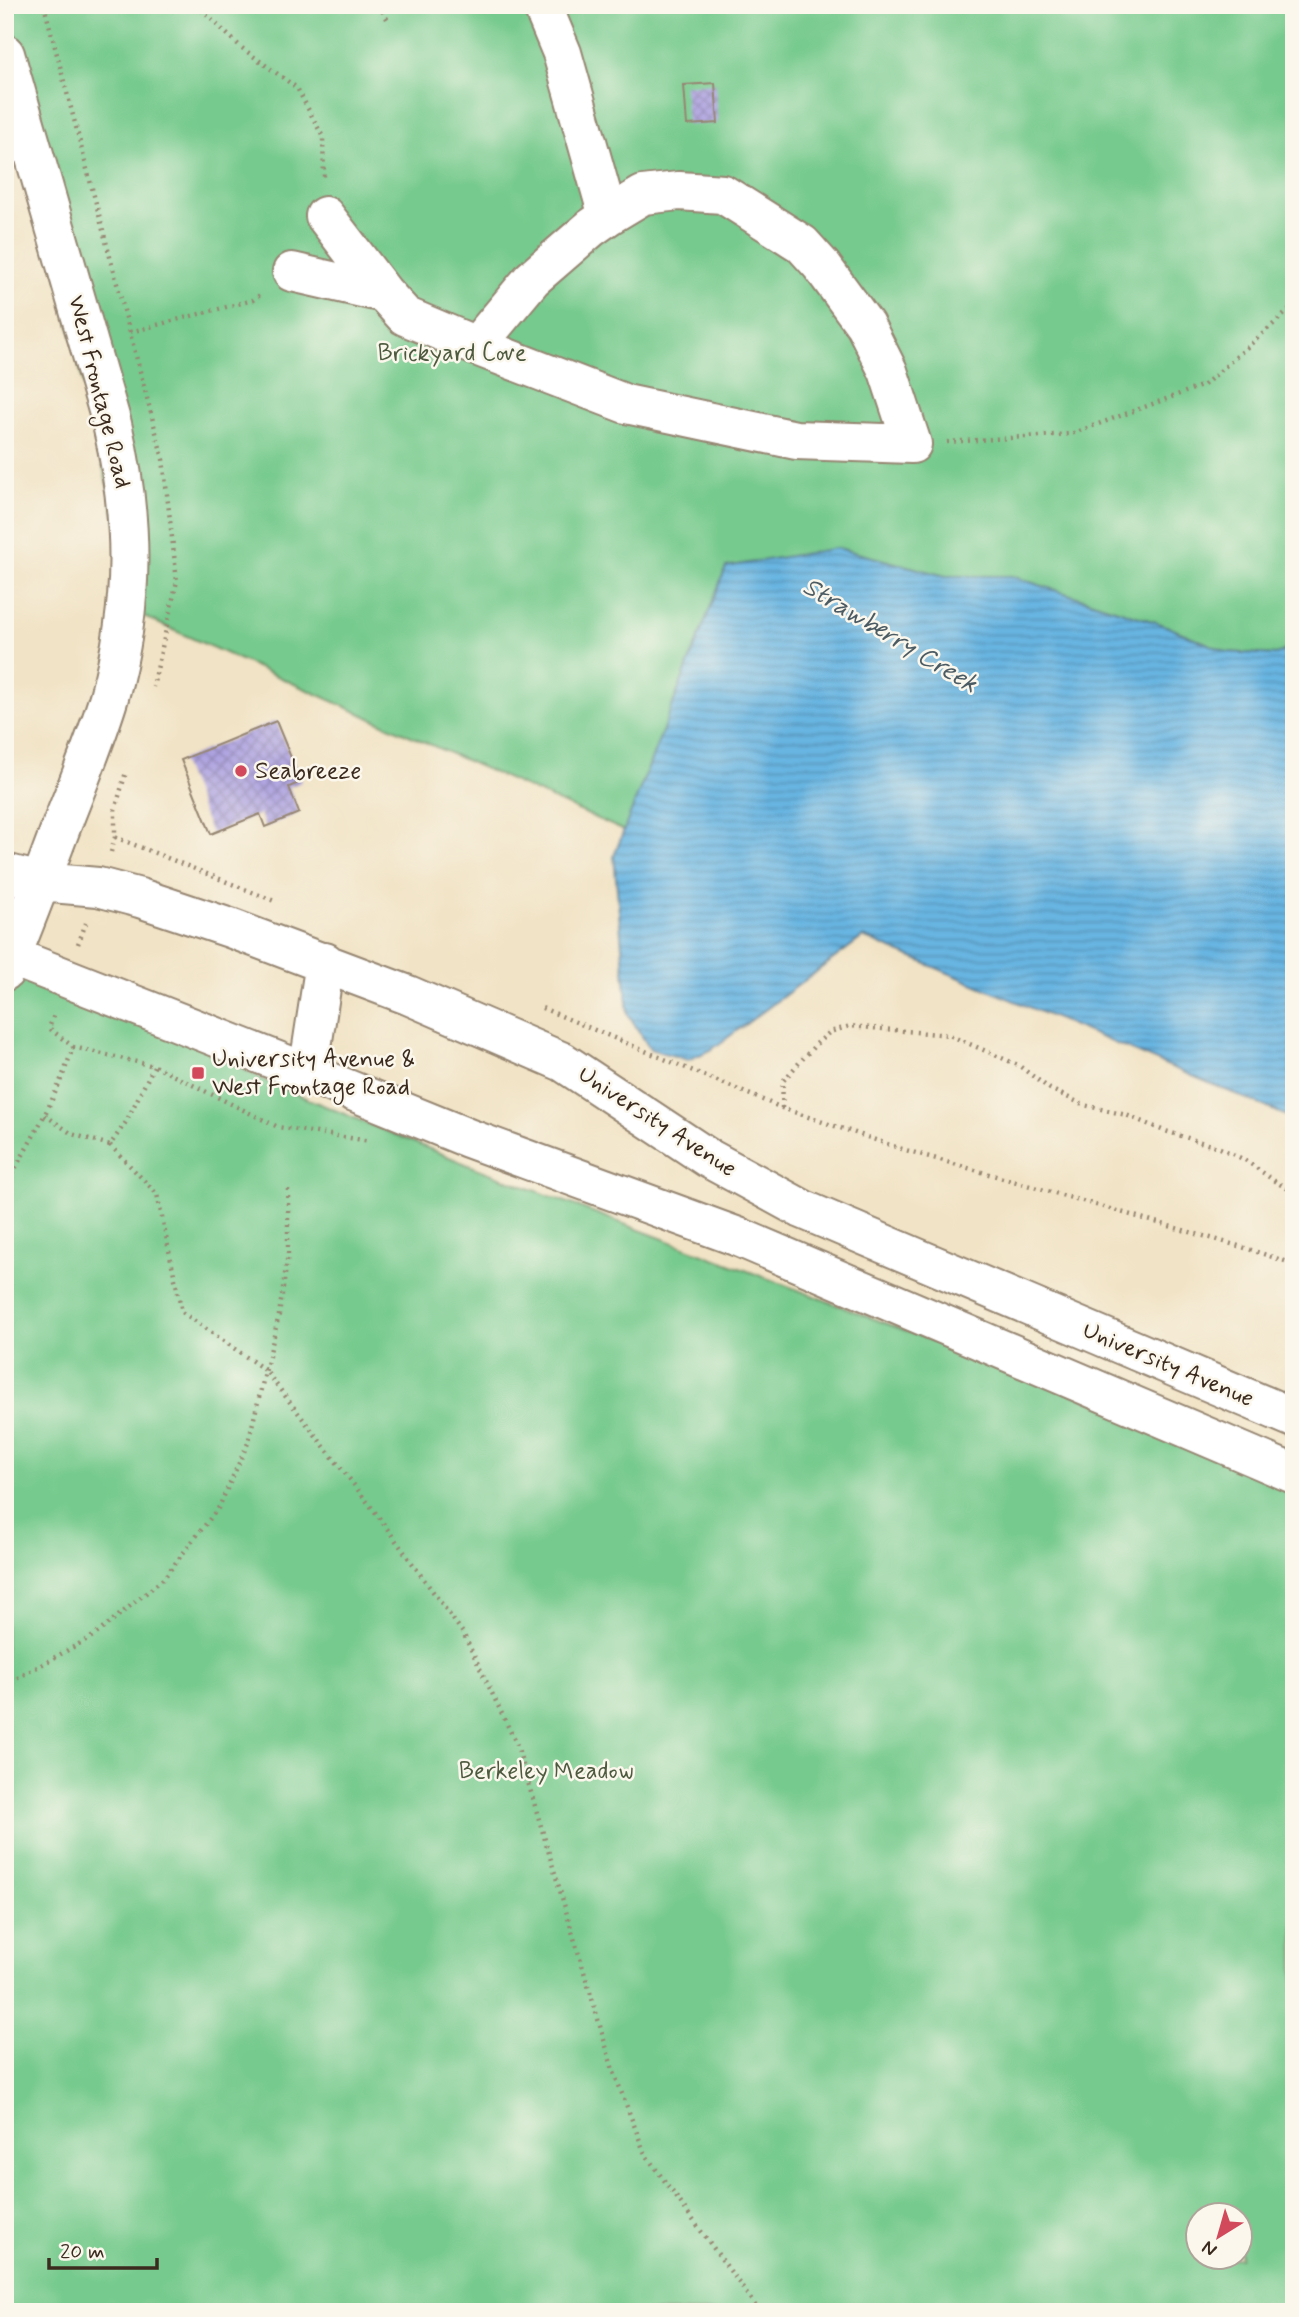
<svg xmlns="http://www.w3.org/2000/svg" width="1299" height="2317" font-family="Mynerve,sans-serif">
  <defs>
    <pattern id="water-rules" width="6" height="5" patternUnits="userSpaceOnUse" patternTransform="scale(1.75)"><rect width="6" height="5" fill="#68b5e2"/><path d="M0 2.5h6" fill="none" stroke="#5793b7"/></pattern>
    <pattern id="building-cross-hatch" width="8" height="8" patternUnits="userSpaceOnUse" patternTransform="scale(1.75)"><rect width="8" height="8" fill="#aca0e0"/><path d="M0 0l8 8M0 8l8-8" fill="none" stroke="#8d83b5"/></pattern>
  </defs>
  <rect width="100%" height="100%" fill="#fbf7ec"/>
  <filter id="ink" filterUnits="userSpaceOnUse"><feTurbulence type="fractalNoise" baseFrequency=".0143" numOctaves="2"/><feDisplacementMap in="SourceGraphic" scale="14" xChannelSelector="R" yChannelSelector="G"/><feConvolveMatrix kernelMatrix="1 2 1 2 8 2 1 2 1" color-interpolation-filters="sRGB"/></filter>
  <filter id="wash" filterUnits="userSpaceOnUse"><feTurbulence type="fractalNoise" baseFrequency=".00686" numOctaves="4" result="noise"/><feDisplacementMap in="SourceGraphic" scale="28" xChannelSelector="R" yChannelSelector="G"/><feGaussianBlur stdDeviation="1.57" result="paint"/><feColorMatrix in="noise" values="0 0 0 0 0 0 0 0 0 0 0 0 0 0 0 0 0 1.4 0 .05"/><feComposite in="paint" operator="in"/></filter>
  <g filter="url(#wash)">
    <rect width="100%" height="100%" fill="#f1e3c5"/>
    <path fill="#76ca8d" stroke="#587a56" stroke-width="2" fill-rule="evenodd" d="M 5,5 L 1294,5 L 1294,645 L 1276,655 L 1227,652 L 1161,624 L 1011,576 L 945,576 L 837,548 L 629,833 L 126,609 L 129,576 L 5,54 Z
      M 5,971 L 67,977 L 274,1085 L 471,1166 L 1294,1478 L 1294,2312 L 5,2312 ZM 1198,2216 L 1240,2216 L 1240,2258 L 1198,2258 Z"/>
    <path fill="url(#water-rules)" stroke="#527080" stroke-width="2" d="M 837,548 L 945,576 L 1011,576 L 1161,624 L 1227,652 L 1276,655 L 1294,645 L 1294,1119 L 863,937 L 711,1050 L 688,1060 L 650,1049 L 628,1014 L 614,856 L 726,567 Z"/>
    <g id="blocks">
      <path fill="url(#building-cross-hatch)" d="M 715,83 L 718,123 L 687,125 L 684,85 Z
        M 276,721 L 301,782 L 289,787 L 299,813 L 265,827 L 260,814 L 211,834 L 181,760 Z"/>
    </g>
  </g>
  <g filter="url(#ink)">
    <use href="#blocks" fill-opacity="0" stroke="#968672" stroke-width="2"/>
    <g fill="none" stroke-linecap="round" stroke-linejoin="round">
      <g stroke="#968672" stroke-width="42">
        <path id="minor" d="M 542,5 L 562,53 L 608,216
          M 5,54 L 112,424 C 134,518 135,604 109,697 C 96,740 79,781 63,822 C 44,872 26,922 5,971
          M 325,216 L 384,293
          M 292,272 L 384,293 L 405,316 L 476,346 L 532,279 L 591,228 L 608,216 L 643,195 L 679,191 L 723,194 L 802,244 L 821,265 L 865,325 L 888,371 L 912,444 L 796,440 L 626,404 L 476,346
          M 5,873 L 40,882 L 98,887 L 140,898 L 230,928 L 408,995 L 563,1062 L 708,1158 L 802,1209 L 1294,1418
          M 5,954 L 308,1073 L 468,1138 L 741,1238 L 1294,1474
          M 308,1073 L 325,962"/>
      </g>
      <path stroke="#968672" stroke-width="4.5" stroke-dasharray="2 5" stroke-linecap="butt" d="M 44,5 L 163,459 L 177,581 L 153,687
        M 196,5 L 242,48 L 297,88 L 323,137 L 324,179
        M 379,5 L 389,22
        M 130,332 L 253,300 L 263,293
        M 947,442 L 1071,434 L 1204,385 L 1294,306
        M 115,837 L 277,902
        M 111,852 L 115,837 L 115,810 L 126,772
        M 78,944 L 86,923
        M 542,1008 L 782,1108 L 902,1149 L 1242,1247 L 1294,1264
        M 73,1047 L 154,1066 L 278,1127 L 370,1141
        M 782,1108 L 783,1081 L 816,1044 L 830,1032 L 850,1026 L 949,1035 L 1018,1065 L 1050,1089 L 1084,1105 L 1126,1115 L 1162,1130 L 1220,1148 L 1245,1160 L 1276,1182 L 1294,1192
        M 45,1115 L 72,1134 L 110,1145 L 126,1122 L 154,1066
        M 110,1145 L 157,1194 L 182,1312 L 265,1370 L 375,1512 L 463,1633 L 517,1745 L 613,2070 L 645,2154 L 760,2312
        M 5,1186 C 31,1141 57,1097 73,1047 L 49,1028 L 55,1012
        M 5,1685 L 95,1635 L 163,1579 L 219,1507 L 248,1443 L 279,1315 L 288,1254 L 288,1189"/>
      <use href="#minor" stroke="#fff" stroke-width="38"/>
    </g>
  </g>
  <g fill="#d1495b" stroke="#fbf7ec" stroke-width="2.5">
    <circle cx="241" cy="771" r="7"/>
    <rect x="191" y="1066" width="14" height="14" rx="3.5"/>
  </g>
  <g text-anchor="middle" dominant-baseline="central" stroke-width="5" stroke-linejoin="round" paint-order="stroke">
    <g font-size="24" fill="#4d5a3f" stroke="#fbf7ec">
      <text x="452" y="353">Brickyard Cove</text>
      <text x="546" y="1771">Berkeley Meadow</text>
    </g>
    <g font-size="24" fill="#3b2a1e" stroke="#fbf7ec">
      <text transform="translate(99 392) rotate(76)">West Frontage Road</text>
      <text transform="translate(657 1122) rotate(33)">University Avenue</text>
      <text transform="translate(1168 1365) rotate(23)">University Avenue</text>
    </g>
    <g font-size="24" fill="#3b2a1e" stroke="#fbf7ec" text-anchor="start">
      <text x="255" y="771">Seabreeze</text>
      <text x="212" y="1059">University Avenue &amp;<tspan x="212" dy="28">West Frontage Road</tspan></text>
    </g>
    <g font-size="26" font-style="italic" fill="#4b5b63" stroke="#fbf7ec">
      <text transform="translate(890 636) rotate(31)">Strawberry Creek</text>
    </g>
  </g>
  <rect width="1299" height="2317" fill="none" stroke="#fbf7ec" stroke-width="28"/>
  <g transform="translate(1219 2236) rotate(217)"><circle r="33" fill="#fbf7ec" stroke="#aea59a" stroke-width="2"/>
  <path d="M0-5L12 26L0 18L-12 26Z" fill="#d1495b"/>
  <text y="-10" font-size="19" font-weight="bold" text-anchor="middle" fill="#3b2a1e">N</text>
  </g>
  <path d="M49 2258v10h108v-10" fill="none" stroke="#3b2a1e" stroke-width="3.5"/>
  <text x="60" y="2258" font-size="21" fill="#3b2a1e" stroke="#fbf7ec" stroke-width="5" paint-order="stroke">20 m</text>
</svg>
